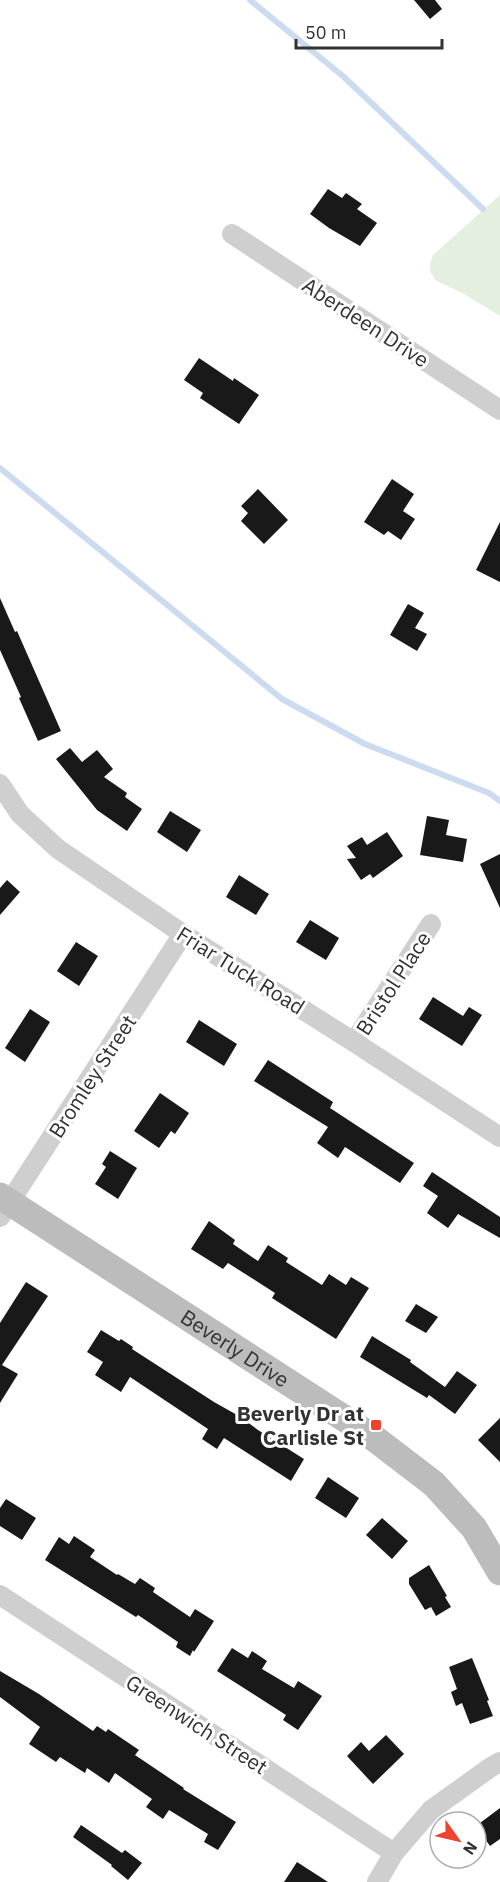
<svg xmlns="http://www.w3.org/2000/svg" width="500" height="1882" font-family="'IBM Plex Sans',sans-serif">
  <rect width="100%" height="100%" fill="#fff"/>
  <path fill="#e5efe0" d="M 500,195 L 500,316 L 464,294 L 435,280 L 430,271 L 430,263 L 433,255 Z"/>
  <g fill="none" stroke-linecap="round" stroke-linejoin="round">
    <path stroke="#ccdbef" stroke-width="6" d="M 250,0 L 344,77 L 483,209
      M 0,468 L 282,699 L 365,744 L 489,793 L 500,801"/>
  </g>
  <path fill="#191919" d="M 414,0 L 435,0 L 442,9 L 430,19 Z
    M 328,189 L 342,198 L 346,193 L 362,204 L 357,209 L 377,223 L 360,246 L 329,228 L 310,214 Z
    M 199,358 L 233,381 L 234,378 L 259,395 L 239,424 L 200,398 L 203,393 L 184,380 Z
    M 392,479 L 414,494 L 403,511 L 415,519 L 401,540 L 388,531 L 384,535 L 364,522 Z
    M 258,489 L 288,520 L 264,544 L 241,521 L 248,513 L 241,506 Z
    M 500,522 L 500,582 L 476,570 Z
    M 0,598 L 15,632 L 17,631 L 61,731 L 38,741 L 19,698 L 21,697 L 0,650 Z
    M 408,604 L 424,613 L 415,628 L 427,634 L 417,651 L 390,635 Z
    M 70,748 L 82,762 L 97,750 L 113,769 L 104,777 L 127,793 L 125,797 L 142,809 L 127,831 L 97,810 L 56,759 Z
    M 170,811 L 201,830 L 187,852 L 157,832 Z
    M 427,816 L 449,820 L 446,835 L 467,839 L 463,862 L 420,855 Z
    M 387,832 L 403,856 L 373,878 L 370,874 L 361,880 L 347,859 L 356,858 L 347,846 L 362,837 L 367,845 Z
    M 500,854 L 500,908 L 480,864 Z
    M 239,875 L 269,894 L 256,915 L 226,897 Z
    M 7,880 L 20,892 L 0,915 L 0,888 Z
    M 310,920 L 339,938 L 326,960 L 296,942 Z
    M 76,942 L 98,956 L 79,986 L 57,971 Z
    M 433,997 L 463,1016 L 469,1007 L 482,1015 L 462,1046 L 419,1019 Z
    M 30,1009 L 50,1022 L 25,1062 L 5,1048 Z
    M 199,1020 L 237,1044 L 224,1066 L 186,1042 Z
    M 268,1060 L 333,1102 L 330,1108 L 414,1163 L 400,1183 L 345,1147 L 338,1158 L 317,1143 L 328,1127 L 254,1081 Z
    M 160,1093 L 189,1113 L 175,1134 L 171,1131 L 159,1148 L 134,1131 Z
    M 110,1151 L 137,1168 L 118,1199 L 95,1184 L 106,1167 L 102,1164 Z
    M 432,1172 L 500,1217 L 500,1238 L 458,1214 L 448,1228 L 427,1213 L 438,1196 L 423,1186 Z
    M 209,1221 L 235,1240 L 233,1244 L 258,1261 L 268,1245 L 288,1258 L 286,1262 L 322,1285 L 329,1274 L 346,1285 L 351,1277 L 369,1288 L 336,1339 L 272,1298 L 275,1293 L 228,1263 L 223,1269 L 191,1249 Z
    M 26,1282 L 48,1296 L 2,1365 L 18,1374 L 0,1403 L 0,1323 Z
    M 416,1304 L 438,1317 L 426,1333 L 405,1321 Z
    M 101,1330 L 119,1341 L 121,1339 L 133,1347 L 132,1349 L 214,1402 L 246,1420 L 246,1421 L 258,1430 L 304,1459 L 291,1481 L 224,1438 L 217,1449 L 202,1439 L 208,1429 L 130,1377 L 121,1392 L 95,1375 L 103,1362 L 87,1352 Z
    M 372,1336 L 411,1360 L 410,1362 L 445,1387 L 457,1371 L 477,1385 L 455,1414 L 429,1395 L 427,1398 L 360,1357 Z
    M 500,1418 L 500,1462 L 478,1440 Z
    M 328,1477 L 359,1498 L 346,1518 L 315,1498 Z
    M 6,1499 L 36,1518 L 22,1540 L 0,1526 L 0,1508 Z
    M 382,1518 L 408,1541 L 392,1559 L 366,1535 Z
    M 74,1536 L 95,1550 L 90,1557 L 117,1575 L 118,1574 L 135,1584 L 140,1578 L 155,1588 L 153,1592 L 190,1617 L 195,1609 L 214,1621 L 194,1652 L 193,1650 L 190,1656 L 176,1647 L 178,1642 L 138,1615 L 136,1617 L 45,1560 L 59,1537 L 69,1544 Z
    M 429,1565 L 447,1596 L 445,1597 L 451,1607 L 436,1616 L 431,1607 L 425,1610 L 409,1584 L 409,1578 Z
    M 232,1648 L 248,1658 L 252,1651 L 267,1661 L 262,1669 L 294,1688 L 298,1681 L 322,1696 L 298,1730 L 283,1720 L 286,1715 L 217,1671 Z
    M 472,1658 L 489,1700 L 487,1701 L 493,1716 L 470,1724 L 462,1703 L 456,1706 L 451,1692 L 457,1689 L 449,1667 Z
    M 0,1671 L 39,1694 L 93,1731 L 97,1726 L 106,1732 L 108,1729 L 139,1750 L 135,1755 L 184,1788 L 183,1789 L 236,1822 L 218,1850 L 204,1842 L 208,1834 L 169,1810 L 163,1819 L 146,1807 L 152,1799 L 115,1773 L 109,1783 L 87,1768 L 85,1773 L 60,1757 L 56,1762 L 29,1744 L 40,1727 L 0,1697 Z
    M 386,1735 L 404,1754 L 373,1784 L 347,1756 L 361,1742 L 369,1751 Z
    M 500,1808 L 500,1839 L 490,1846 L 476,1826 Z
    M 81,1825 L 122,1853 L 125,1850 L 142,1863 L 128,1880 L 111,1866 L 112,1865 L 73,1837 Z
    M 297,1862 L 328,1882 L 284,1882 Z"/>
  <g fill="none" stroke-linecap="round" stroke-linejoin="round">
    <path stroke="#cfcfcf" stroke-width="20" d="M 232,234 L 500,410
      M 0,784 L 20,814 L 58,849 L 183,934 L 354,1042 L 500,1137
      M 354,1042 L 431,924
      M 0,1217 L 183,934
      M 0,1595 L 394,1853
      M 377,1882 L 394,1853 L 431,1810 L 491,1767 L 500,1762"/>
    <path stroke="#bcbcbc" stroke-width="27" id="s1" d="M 0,1196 L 370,1435 L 434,1484 L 474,1528 L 500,1572"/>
  </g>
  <rect fill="#ee432f" stroke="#fff" stroke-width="2" x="370" y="1419" width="12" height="12" rx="3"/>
  <g text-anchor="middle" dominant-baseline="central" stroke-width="6" stroke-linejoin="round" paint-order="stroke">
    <g font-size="21" fill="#323232" stroke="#fff">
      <text transform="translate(366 322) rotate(33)">Aberdeen Drive</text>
      <text transform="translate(241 970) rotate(32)">Friar Tuck Road</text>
      <text transform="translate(393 983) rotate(-57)">Bristol Place</text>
      <text transform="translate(92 1076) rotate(-57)">Bromley Street</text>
      <text stroke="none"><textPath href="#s1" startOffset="280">Beverly Drive</textPath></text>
      <text transform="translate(197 1724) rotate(33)">Greenwich Street</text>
    </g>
    <g font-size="21" font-weight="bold" fill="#323232" stroke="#fff" text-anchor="end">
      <text x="364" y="1413">Beverly Dr at<tspan x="364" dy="24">Carlisle St</tspan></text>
    </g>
  </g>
  <g transform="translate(458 1840) rotate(124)"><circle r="28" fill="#ffffff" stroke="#adadad" stroke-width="1.5"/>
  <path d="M0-4.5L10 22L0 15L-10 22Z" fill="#ee432f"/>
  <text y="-9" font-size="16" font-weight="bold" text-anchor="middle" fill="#323232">N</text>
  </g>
  <path d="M296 39v9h146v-9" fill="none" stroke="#323232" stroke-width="3"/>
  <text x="305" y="39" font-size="18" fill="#323232" stroke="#ffffff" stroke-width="4.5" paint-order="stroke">50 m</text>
</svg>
